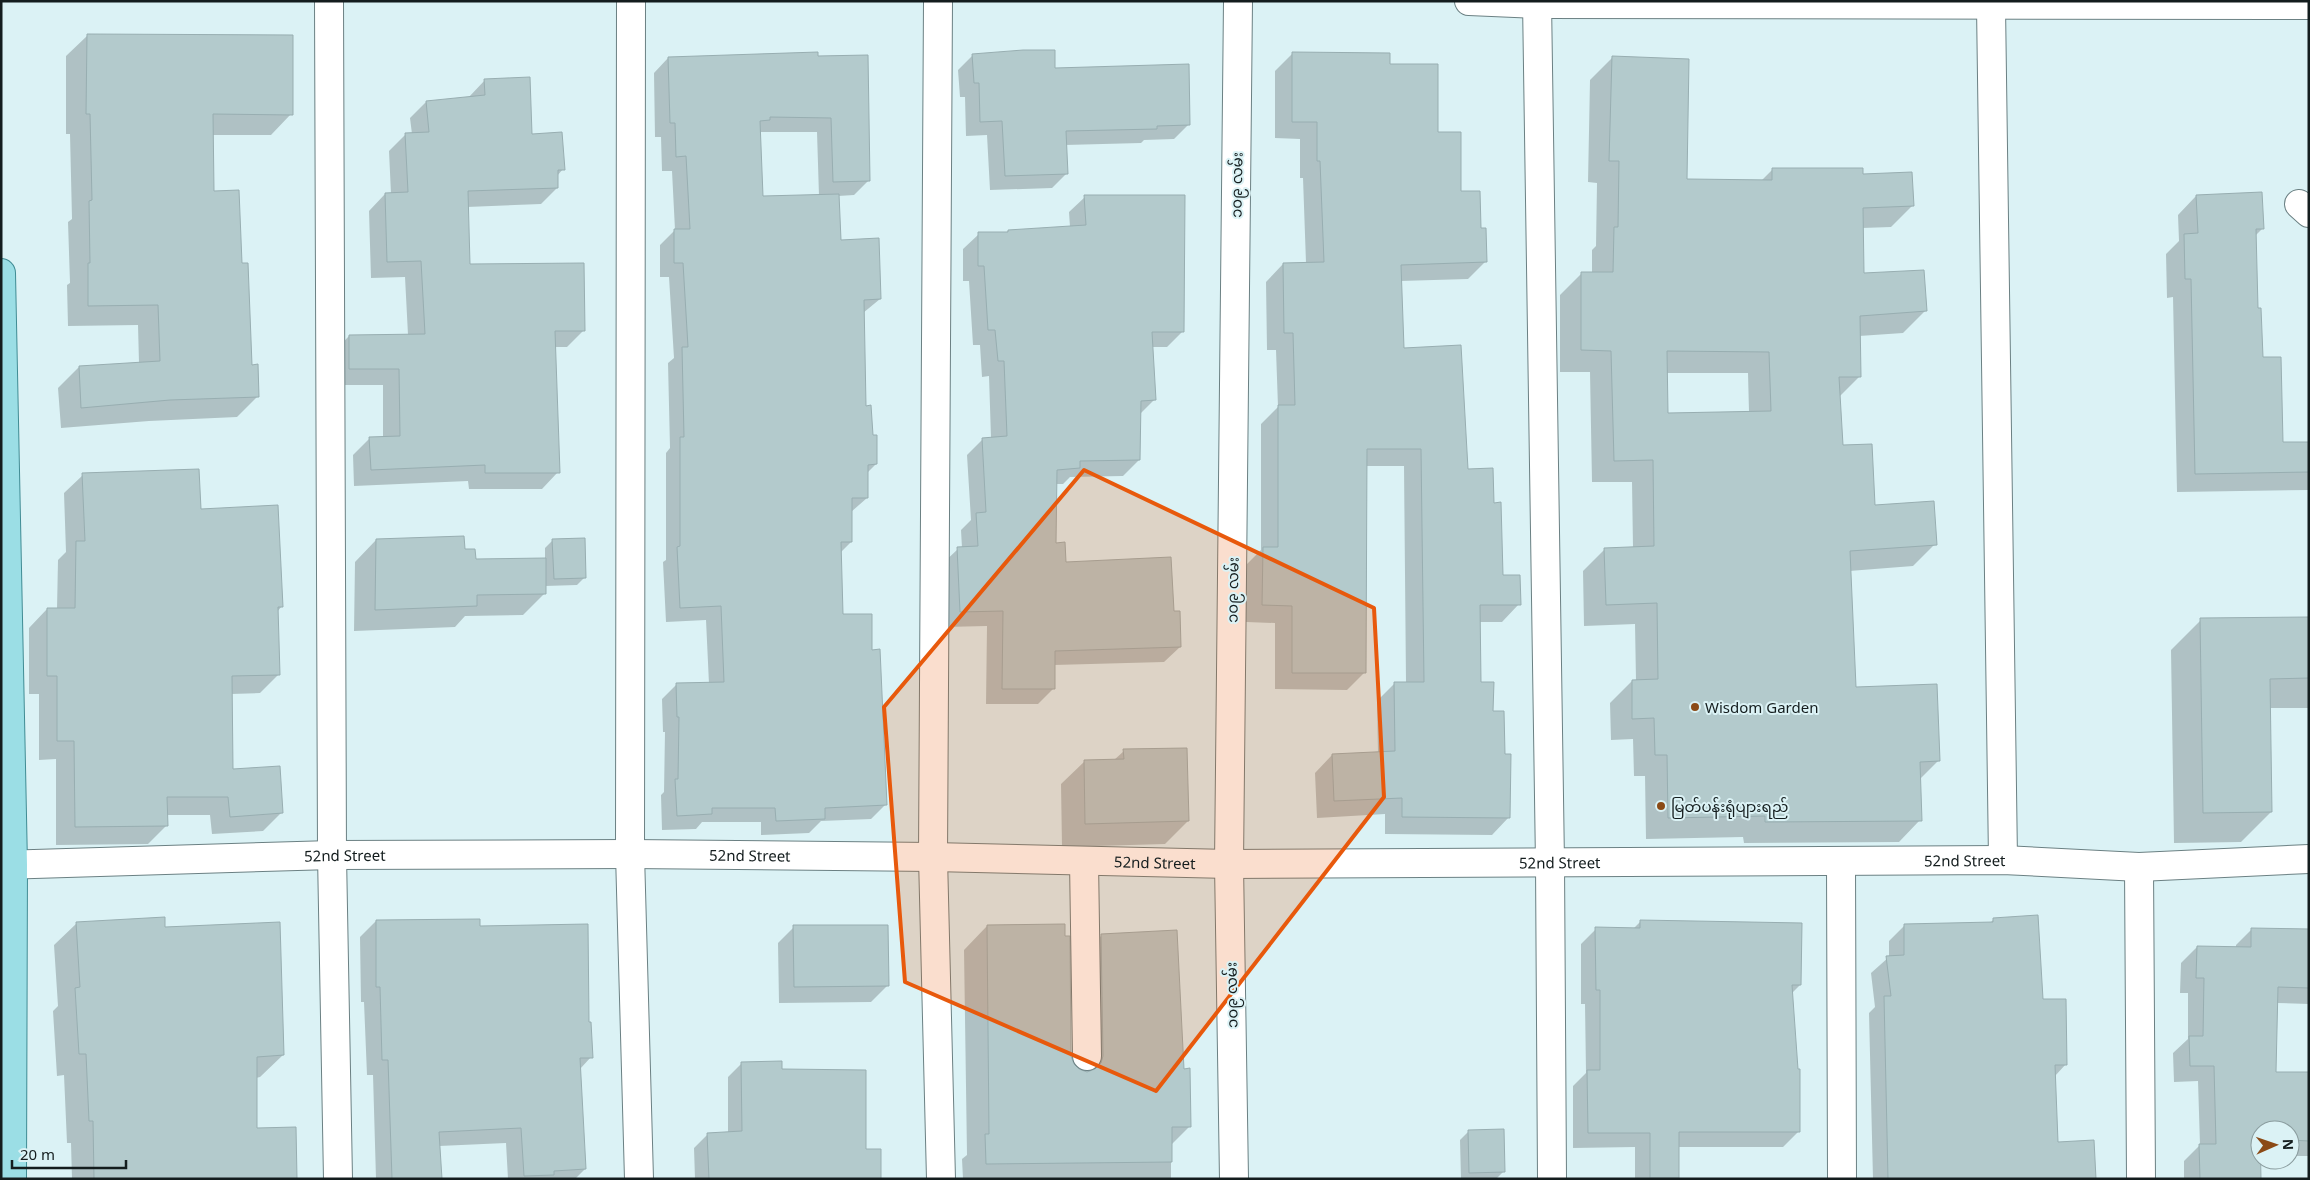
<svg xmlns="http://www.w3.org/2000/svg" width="2310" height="1180" font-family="'Noto Sans','Noto Sans Myanmar',sans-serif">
  <rect width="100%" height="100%" fill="#dbf2f5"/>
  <path fill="#0003" fill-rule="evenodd" d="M 87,36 L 291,114 L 271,135 L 212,135 L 213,192 L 241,265 L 251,366 L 258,396 L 237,417 L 149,421 L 61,428 L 58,388 L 79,367 L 139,363 L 138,325 L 68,326 L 67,285 L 70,283 L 68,222 L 72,219 L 70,134 L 66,134 L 66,56 Z
    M 1293,53 L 1389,66 L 1437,133 L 1460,193 L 1480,230 L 1486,261 L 1468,279 L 1400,281 L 1403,349 L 1466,471 L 1493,504 L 1502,576 L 1519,604 L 1502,622 L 1479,622 L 1480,683 L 1492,713 L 1504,755 L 1509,817 L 1492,835 L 1385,834 L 1385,814 L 1317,818 L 1315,773 L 1332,755 L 1378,753 L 1377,701 L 1395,683 L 1406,683 L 1404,466 L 1366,466 L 1365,672 L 1347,690 L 1275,689 L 1275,623 L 1246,622 L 1246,565 L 1261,550 L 1261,424 L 1278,407 L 1276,350 L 1267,350 L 1266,282 L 1283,264 L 1306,263 L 1303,178 L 1300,178 L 1300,139 L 1275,138 L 1275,71 Z
    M 973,55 L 1054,69 L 1188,125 L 1174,139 L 1144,140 L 1141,143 L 1065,145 L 1067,173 L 1052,188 L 990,190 L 987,135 L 966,136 L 965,97 L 960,97 L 958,70 Z
    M 668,58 L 817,58 L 869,180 L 854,195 L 838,196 L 840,241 L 880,299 L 863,313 L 864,407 L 876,464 L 867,473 L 867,498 L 851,512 L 851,542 L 840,553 L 842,616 L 870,651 L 886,804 L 871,819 L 821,821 L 809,833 L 761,835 L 761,822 L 702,822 L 696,829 L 662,830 L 661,795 L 664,792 L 665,732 L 663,732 L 662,699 L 676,685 L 709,684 L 706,620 L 666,622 L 663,562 L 666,560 L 666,453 L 670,448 L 668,363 L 674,358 L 669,277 L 660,277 L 660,245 L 675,230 L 672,171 L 662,171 L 661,137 L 655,137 L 654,73 ZM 759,132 L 817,132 L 819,196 L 762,198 Z
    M 1612,58 L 1686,180 L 1761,181 L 1773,169 L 1862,175 L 1913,205 L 1891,227 L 1862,228 L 1863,274 L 1925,311 L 1903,333 L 1859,336 L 1860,376 L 1839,397 L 1842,447 L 1874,506 L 1935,544 L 1913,566 L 1849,571 L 1854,689 L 1939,760 L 1919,780 L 1920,820 L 1899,842 L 1744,843 L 1743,837 L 1646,839 L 1645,776 L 1634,776 L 1633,739 L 1611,740 L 1610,703 L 1632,681 L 1636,681 L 1635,624 L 1584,626 L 1583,571 L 1605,549 L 1633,548 L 1632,482 L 1592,482 L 1590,372 L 1560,372 L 1560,295 L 1582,273 L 1592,273 L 1592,250 L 1596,246 L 1597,183 L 1588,182 L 1590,80 ZM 1666,373 L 1748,373 L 1749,412 L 1667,414 Z
    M 485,80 L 563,169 L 557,176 L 557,188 L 541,204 L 467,207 L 469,265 L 584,330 L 567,347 L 554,347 L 558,472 L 542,489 L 469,489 L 468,481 L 354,486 L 353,455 L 370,438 L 383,438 L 383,385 L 333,385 L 333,353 L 349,336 L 408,335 L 405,277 L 371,278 L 369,211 L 385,194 L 391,194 L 389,151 L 406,134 L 412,134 L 410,118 L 426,102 L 468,98 Z
    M 2196,196 L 2263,228 L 2255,236 L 2257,309 L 2262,359 L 2282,444 L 2309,443 L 2309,490 L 2177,492 L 2173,297 L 2167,298 L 2166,254 L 2179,241 L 2178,215 Z
    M 1085,197 L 1182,332 L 1167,347 L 1152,347 L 1155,399 L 1139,415 L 1139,460 L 1123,476 L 1070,477 L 1063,484 L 1056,484 L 1055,544 L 1065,563 L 1173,613 L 1180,647 L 1164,662 L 1054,665 L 1054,688 L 1038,704 L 986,704 L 987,626 L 945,627 L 942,564 L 958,549 L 962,548 L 961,530 L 971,520 L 967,455 L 983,439 L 991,438 L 989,376 L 982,377 L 980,345 L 973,345 L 969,281 L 963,281 L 963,249 L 979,234 L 1005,233 L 1008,231 L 1070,227 L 1069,212 Z
    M 83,475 L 200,510 L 282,606 L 277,612 L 279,674 L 260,693 L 231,694 L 232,771 L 282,812 L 263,831 L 212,834 L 210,815 L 166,815 L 166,826 L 148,844 L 56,845 L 56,759 L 39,760 L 39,694 L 29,694 L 29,628 L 47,609 L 57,609 L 58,560 L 66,552 L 64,493 Z
    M 376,540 L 463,551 L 474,560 L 545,559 L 545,548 L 553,540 L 585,577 L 577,585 L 545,586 L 545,593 L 523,615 L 465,616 L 455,627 L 354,631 L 355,562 Z
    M 2309,618 L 2309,708 L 2269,708 L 2271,812 L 2241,842 L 2174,843 L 2171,650 L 2201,620 Z
    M 1124,751 L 1188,821 L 1165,844 L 1062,847 L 1061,784 L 1085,761 L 1114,760 Z
    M 1994,919 L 2041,1000 L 2066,1064 L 2055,1076 L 2057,1143 L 2095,1179 L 1873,1179 L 1869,1013 L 1875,1007 L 1871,973 L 1889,957 L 1889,941 L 1904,926 L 1989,924 Z
    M 376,921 L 479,927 L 588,1024 L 591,1057 L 580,1069 L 585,1169 L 575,1179 L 508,1179 L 506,1143 L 439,1146 L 441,1179 L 376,1179 L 373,1075 L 367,1075 L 364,1002 L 361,1002 L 360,937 Z
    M 1640,922 L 1800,985 L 1791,994 L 1798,1132 L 1783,1147 L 1677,1147 L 1676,1179 L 1635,1179 L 1635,1147 L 1573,1148 L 1573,1086 L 1586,1073 L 1585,1004 L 1581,1004 L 1581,944 L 1596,929 L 1633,929 Z
    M 77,923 L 164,928 L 283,1055 L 260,1077 L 256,1078 L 255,1129 L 296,1179 L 72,1179 L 71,1143 L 67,1143 L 64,1075 L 57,1076 L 53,1011 L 58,1006 L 54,945 Z
    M 987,926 L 1070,1056 L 1073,1065 L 1080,1072 L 1078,959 L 1101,936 L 1183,1070 L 1190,1126 L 1171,1145 L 1171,1179 L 963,1179 L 962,1159 L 967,1155 L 964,950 Z
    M 794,927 L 887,986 L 871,1002 L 779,1003 L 778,943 Z
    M 2252,929 L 2309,930 L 2309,1004 L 2277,1003 L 2275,1074 L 2309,1074 L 2309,1156 L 2290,1156 L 2290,1130 L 2260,1130 L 2260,1179 L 2184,1179 L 2184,1161 L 2200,1145 L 2198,1081 L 2174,1082 L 2173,1053 L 2188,1039 L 2188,993 L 2180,993 L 2181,963 L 2197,947 L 2236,948 L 2236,945 Z
    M 742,1063 L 781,1071 L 864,1151 L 880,1179 L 695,1179 L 694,1148 L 708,1134 L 728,1133 L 728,1077 Z
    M 1468,1132 L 1503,1172 L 1496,1179 L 1461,1179 L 1460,1140 Z"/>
  <path fill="#b3cacc" stroke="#98aeb1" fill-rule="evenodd" d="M 87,34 L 293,35 L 293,115 L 213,114 L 214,191 L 239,190 L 242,263 L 248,263 L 252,365 L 258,364 L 259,397 L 170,400 L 81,408 L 79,366 L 160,361 L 158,305 L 88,306 L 88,263 L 90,263 L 89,201 L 92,200 L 90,114 L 86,114 Z
    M 1023,50 L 1055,50 L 1055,68 L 1189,64 L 1190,125 L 1157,126 L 1157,129 L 1066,131 L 1068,174 L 1005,176 L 1002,121 L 980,122 L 979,83 L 974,83 L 972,54 Z
    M 818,52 L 818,56 L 868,55 L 870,181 L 833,182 L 831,118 L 770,117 L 770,120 L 760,121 L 763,196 L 839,194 L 841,240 L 879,238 L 881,299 L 864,300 L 866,406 L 871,405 L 873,435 L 877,435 L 877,464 L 868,465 L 868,498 L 852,498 L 852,542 L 841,542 L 843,614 L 872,614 L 872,650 L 880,649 L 887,805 L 825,808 L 825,819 L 776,821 L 775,808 L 712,808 L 712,814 L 677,816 L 675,779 L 678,779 L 679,717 L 677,717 L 676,683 L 724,682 L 721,606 L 680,608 L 677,547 L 680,546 L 680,437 L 684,437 L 682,347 L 688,347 L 683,263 L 674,263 L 674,229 L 690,229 L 686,156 L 676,157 L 675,123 L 670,123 L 668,57 Z
    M 1292,52 L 1390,53 L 1390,64 L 1438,64 L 1438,132 L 1461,132 L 1461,191 L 1480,191 L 1481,228 L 1486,228 L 1487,262 L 1401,265 L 1404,348 L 1461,345 L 1468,469 L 1493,468 L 1494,503 L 1501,502 L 1503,575 L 1520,575 L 1521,605 L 1480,605 L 1481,682 L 1494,682 L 1493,711 L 1504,711 L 1505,754 L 1511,754 L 1510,818 L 1402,817 L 1402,798 L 1334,801 L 1332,754 L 1395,751 L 1394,682 L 1424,682 L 1421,449 L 1367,449 L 1366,673 L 1292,673 L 1292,606 L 1262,605 L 1263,547 L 1278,547 L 1278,405 L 1295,405 L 1293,333 L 1284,333 L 1283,263 L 1324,262 L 1320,161 L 1317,161 L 1317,122 L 1292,122 Z
    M 1612,56 L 1689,59 L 1687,179 L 1772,180 L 1772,168 L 1863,168 L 1863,174 L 1912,172 L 1914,206 L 1863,208 L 1864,273 L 1924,270 L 1927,311 L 1860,316 L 1861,377 L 1839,377 L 1843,445 L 1872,444 L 1875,505 L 1934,501 L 1937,545 L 1850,551 L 1856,687 L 1937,684 L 1940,761 L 1920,762 L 1922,821 L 1765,822 L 1765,816 L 1668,818 L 1667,755 L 1655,755 L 1654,718 L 1632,719 L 1632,680 L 1658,679 L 1657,603 L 1606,605 L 1604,548 L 1654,546 L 1653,460 L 1614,461 L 1611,351 L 1581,350 L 1581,272 L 1613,272 L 1614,227 L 1618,227 L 1619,161 L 1609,161 ZM 1667,351 L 1769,352 L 1771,411 L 1668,413 Z
    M 530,77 L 532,134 L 562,132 L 565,170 L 558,170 L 558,188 L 468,191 L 470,264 L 584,263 L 585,331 L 555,331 L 560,473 L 485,473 L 485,465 L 371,470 L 369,437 L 400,436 L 399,369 L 349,369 L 349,335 L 425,334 L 421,261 L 387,262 L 385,193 L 408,192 L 405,133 L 429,132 L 426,101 L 485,95 L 484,79 Z
    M 2262,192 L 2264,229 L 2256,229 L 2258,308 L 2261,308 L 2263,357 L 2281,357 L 2283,442 L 2309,442 L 2309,472 L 2195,474 L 2191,279 L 2185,279 L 2184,234 L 2198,233 L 2196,195 Z
    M 1084,195 L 1185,195 L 1184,332 L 1152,332 L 1156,400 L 1141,401 L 1140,460 L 1080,461 L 1080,468 L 1057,470 L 1056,543 L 1065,542 L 1066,562 L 1171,557 L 1174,611 L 1180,611 L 1181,647 L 1055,651 L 1055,689 L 1002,689 L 1003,611 L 960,612 L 957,547 L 978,546 L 976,513 L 986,512 L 982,438 L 1007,436 L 1004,361 L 998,361 L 995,330 L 988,330 L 984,266 L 978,266 L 978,232 L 1008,232 L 1008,230 L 1086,225 Z
    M 199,469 L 201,509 L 278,505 L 283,607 L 278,607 L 280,675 L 232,676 L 233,769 L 280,766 L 283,813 L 230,817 L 228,797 L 167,797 L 168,826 L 75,827 L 74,741 L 57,741 L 57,676 L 47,676 L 47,608 L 75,608 L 76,541 L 85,541 L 82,473 Z
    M 464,536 L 465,549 L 475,549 L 476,559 L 546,558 L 546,594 L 477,595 L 477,606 L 375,610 L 376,539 Z
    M 585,538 L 586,578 L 554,579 L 552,539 Z
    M 2309,617 L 2309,678 L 2270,679 L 2272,812 L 2203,813 L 2200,618 Z
    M 1187,748 L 1189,821 L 1085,824 L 1084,760 L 1124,759 L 1123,749 Z
    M 2038,915 L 2043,999 L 2066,999 L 2067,1065 L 2055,1065 L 2058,1142 L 2094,1140 L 2096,1179 L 1888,1179 L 1884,996 L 1891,996 L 1886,956 L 1904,955 L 1904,924 L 1993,922 L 1993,918 Z
    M 165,917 L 165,927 L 280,922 L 284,1055 L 257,1057 L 257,1128 L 296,1127 L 297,1179 L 94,1179 L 93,1121 L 89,1121 L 86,1054 L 79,1054 L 75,988 L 80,987 L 76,922 Z
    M 480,919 L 480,926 L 588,924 L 589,1022 L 591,1022 L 593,1058 L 580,1058 L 586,1169 L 554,1171 L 554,1175 L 524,1176 L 521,1128 L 439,1132 L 442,1179 L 392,1179 L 388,1060 L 382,1060 L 380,987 L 376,987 L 376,920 Z
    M 1640,920 L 1802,923 L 1801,985 L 1792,985 L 1798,1069 L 1800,1069 L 1800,1132 L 1679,1132 L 1679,1178 L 1650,1178 L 1650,1133 L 1588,1133 L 1587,1070 L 1600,1070 L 1600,990 L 1596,990 L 1595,927 L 1640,928 Z
    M 1065,924 L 1065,936 L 1070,936 L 1071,1056 L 1074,1064 L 1079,1069 L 1087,1072 L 1095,1069 L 1101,1063 L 1103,1056 L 1101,934 L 1177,930 L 1184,1069 L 1190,1068 L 1191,1127 L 1172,1127 L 1172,1162 L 986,1164 L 985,1134 L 989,1134 L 987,925 Z
    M 793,925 L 888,925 L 889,986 L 794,987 Z
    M 2251,928 L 2309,929 L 2309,988 L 2278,987 L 2276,1072 L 2309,1072 L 2309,1141 L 2290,1140 L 2290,1130 L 2260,1130 L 2261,1179 L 2200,1179 L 2199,1144 L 2216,1144 L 2214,1066 L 2190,1066 L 2189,1036 L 2203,1036 L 2204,978 L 2196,978 L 2197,946 L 2251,947 Z
    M 782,1061 L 782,1069 L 866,1070 L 866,1149 L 881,1149 L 881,1179 L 709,1179 L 707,1133 L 742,1131 L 741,1062 Z
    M 1504,1129 L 1505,1172 L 1469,1173 L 1468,1130 Z"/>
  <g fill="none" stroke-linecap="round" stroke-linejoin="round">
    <g stroke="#6b8083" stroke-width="30">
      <g id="minor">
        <path d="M 329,1 L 332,855 L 338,1179"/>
        <path d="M 631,1 L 630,854 L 639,1179"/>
        <path d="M 938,1 L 933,857 L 941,1179"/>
        <path d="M 1469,1 L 1537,4 L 2309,5"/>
        <path d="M 1537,1 L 1550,863 L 1552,1179"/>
        <path d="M 1991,6 L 2003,860"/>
        <path d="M 2299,204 L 2309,213"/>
        <path d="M 1084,861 L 1087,1056"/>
        <path d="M 1841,862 L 1842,1179"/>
        <path id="s1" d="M 1,865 L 332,855 L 630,854 L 933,857 L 1229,864 L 2003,860 L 2139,867 L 2309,859"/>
        <path d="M 2139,867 L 2141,1179"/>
        <path d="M 1234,1179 L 1229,864 L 1238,1"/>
      </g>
    </g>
    <g stroke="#418c94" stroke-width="30">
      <path id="major" d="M 1,273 L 13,865 L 12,1179"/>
    </g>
    <use href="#minor" stroke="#fff" stroke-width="28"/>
    <use href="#major" stroke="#9bdee5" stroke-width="28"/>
  </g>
  <path fill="#e8590c" fill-opacity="0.2" stroke="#e8590c" stroke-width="4" stroke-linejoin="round" d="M 1084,470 L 1374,608 L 1384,797 L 1156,1091 L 905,982 L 884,707 Z"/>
  <g fill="#8b4a16" stroke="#dbf2f5" stroke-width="2">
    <circle cx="1695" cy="707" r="5"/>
    <circle cx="1661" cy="806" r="5"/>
  </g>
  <g text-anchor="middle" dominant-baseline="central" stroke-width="4" stroke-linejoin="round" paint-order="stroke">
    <g font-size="15" fill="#141d1e" stroke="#dbf2f5">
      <text transform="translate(1236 185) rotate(-89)">၁၀၉ လမ်း</text>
      <text transform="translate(1232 590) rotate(-89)">၁၀၉ လမ်း</text>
      <text stroke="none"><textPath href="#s1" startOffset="749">52nd Street</textPath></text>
      <text stroke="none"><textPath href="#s1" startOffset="344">52nd Street</textPath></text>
      <text stroke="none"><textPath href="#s1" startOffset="1964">52nd Street</textPath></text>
      <text stroke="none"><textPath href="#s1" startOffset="1154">52nd Street</textPath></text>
      <text stroke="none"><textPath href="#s1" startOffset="1559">52nd Street</textPath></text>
      <text transform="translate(1231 995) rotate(-91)">၁၀၉ လမ်း</text>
    </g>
    <g font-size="15" fill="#141d1e" stroke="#dbf2f5" text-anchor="start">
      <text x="1705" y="707">Wisdom Garden</text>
      <text x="1671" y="806">မြတ်ပန်းရုံပျားရည်</text>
    </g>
  </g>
  <rect width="2310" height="1180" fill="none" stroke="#141d1e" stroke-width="5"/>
  <g transform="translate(2275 1145) rotate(88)"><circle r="24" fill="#dbf2f5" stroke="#8b9d9f"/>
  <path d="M0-4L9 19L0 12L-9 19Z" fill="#8b4a16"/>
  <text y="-8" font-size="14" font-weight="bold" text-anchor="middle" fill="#141d1e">N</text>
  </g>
  <path d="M12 1160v8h114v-8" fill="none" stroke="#141d1e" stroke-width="2.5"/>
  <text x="20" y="1160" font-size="15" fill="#141d1e" stroke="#dbf2f5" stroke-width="4" paint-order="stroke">20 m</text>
</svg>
